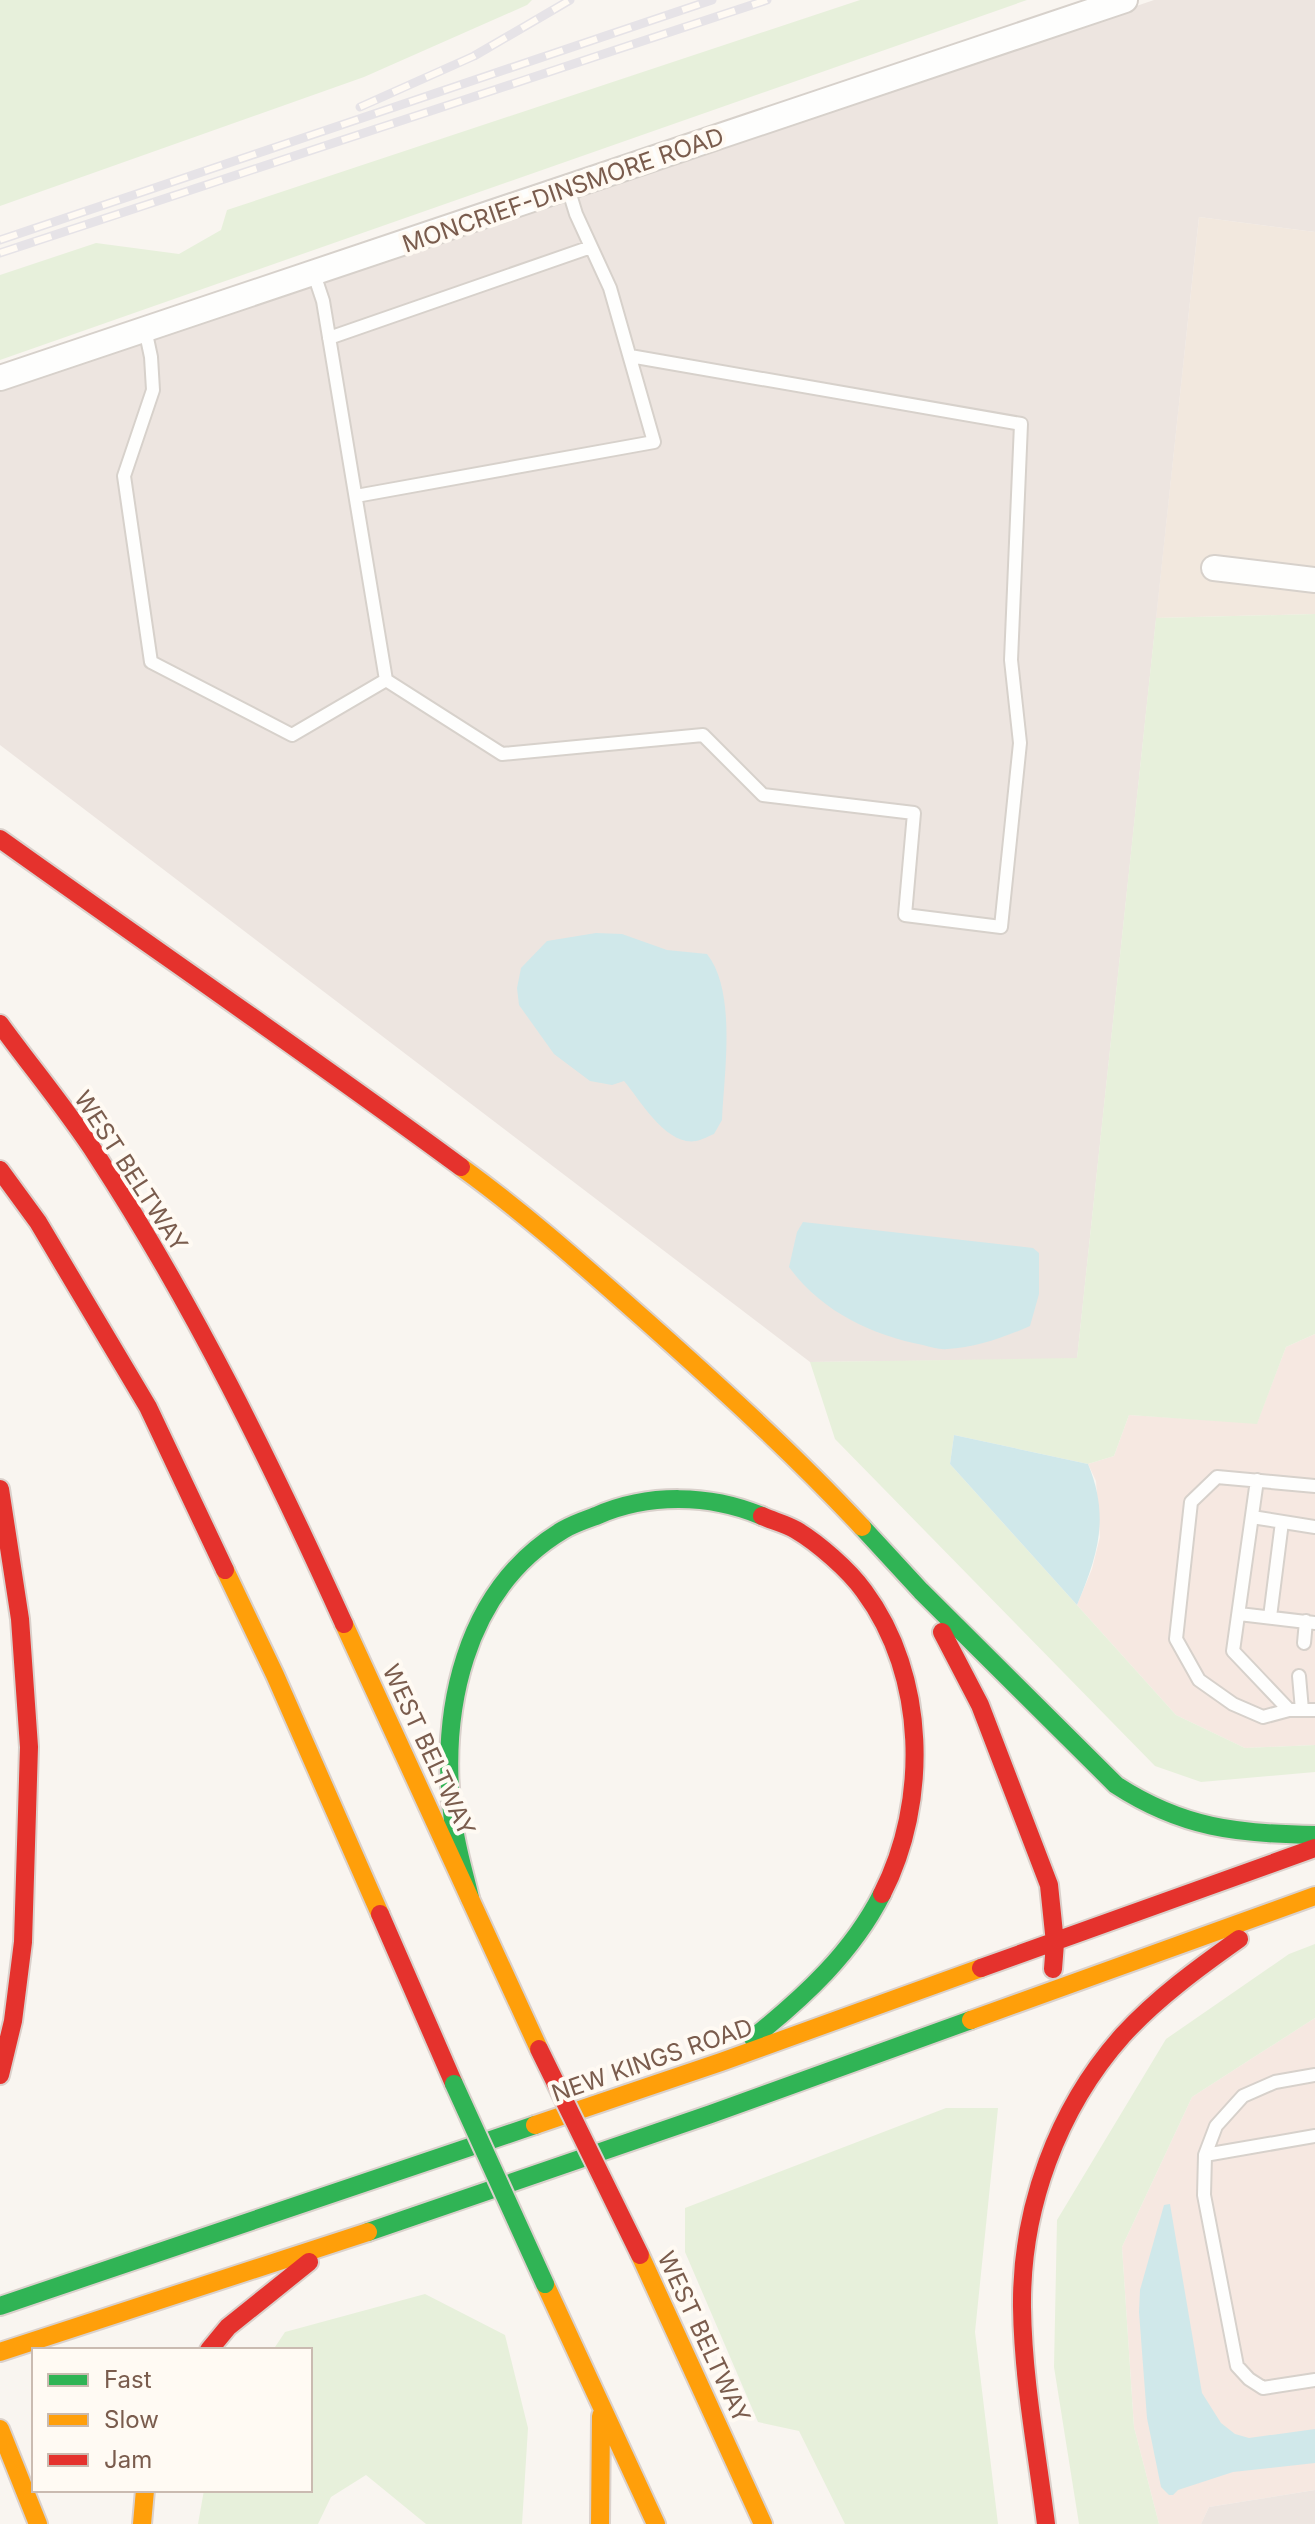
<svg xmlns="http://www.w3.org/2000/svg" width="1315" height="2524" font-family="Inter,sans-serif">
  <rect width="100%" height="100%" fill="#f9f5f0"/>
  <path fill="#f2e8de" d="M 1199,217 L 1315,232 L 1315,614 L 1156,618 Z"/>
  <path fill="#f6e8e1" d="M 1315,1334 L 1315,1745 L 1245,1748 L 1176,1715 L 1077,1605 L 1092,1569 L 1100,1537 L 1096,1481 L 1088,1464 L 1114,1456 L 1129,1415 L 1257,1423 L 1286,1347 Z
    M 1315,2018 L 1315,2490 L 1209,2507 L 1201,2524 L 1159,2524 L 1134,2427 L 1122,2247 L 1192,2097 Z"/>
  <path fill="#ede5e0" d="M 1154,0 L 1315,0 L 1315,232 L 1199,217 L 1077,1359 L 810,1362 L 0,745 L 0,392 Z
    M 1315,2490 L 1315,2524 L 1201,2524 L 1209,2507 Z"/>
  <path fill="#e7f0db" d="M 0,0 L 532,0 L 527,5 L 364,77 L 0,206 Z
    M 860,0 L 1027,0 L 0,360 L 0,275 L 96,243 L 179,254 L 221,230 L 227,210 Z
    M 1315,614 L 1315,1334 L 1286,1347 L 1257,1424 L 1129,1415 L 1114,1456 L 1088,1464 L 954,1435 L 950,1464 L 1176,1715 L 1245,1748 L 1315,1745 L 1315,1772 L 1201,1782 L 1155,1766 L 835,1439 L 810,1362 L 1077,1358 L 1156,618 Z
    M 1315,1944 L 1315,2018 L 1192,2097 L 1122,2247 L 1134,2427 L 1159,2524 L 1079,2524 L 1054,2367 L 1057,2220 L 1166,2039 L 1289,1954 Z
    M 946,2108 L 998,2108 L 975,2332 L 998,2524 L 845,2524 L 799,2431 L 758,2422 L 685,2252 L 685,2208 Z
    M 425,2294 L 505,2335 L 528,2428 L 522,2524 L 426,2524 L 366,2475 L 331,2497 L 318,2524 L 198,2524 L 204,2490 L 310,2490 L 310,2350 L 273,2350 L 285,2332 Z"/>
  <path fill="#d0e8ea" d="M 596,933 L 622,934 L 667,950 L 707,954 C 737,992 724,1073 722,1120 L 714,1134 C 709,1136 702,1140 696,1141 C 666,1146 641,1101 624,1081 L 612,1085 L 590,1081 L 554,1054 L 519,1005 L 517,988 L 521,968 L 547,941 Z
    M 803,1222 L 1033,1248 L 1039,1253 L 1039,1294 L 1030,1326 C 1005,1337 975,1348 947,1349 C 940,1350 931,1347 923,1345 C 871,1335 821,1311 789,1267 L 797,1232 Z
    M 954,1435 L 1088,1464 C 1110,1517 1098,1555 1077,1605 L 950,1464 Z
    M 1170,2204 L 1202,2393 L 1221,2423 L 1235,2434 L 1249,2438 L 1315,2429 L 1315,2463 L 1233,2472 L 1178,2490 L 1173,2495 L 1169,2495 L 1161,2487 L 1147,2418 L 1139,2312 L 1140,2290 L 1164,2205 Z"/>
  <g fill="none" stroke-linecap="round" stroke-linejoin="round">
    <g stroke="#d7d1cb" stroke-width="16">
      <path id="lane" d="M 145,329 L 151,357 L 153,390 L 124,476 L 151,662 L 292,735 L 386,680 L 323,301 L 314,274
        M 329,338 L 591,247
        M 356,496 L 654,442 L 610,288 L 576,214 L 568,188
        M 386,680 L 502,754 L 703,735 L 763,795 L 914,813 L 905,915 L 1001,927 L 1020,743 L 1011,660 L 1021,424 L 630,356
        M 1257,1480 L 1233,1651 L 1289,1710 L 1315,1710
        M 1252,1517 L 1315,1527
        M 1239,1614 L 1315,1623
        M 1270,1617 L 1282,1522
        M 1304,1643 L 1306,1621
        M 1299,1676 L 1302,1710
        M 1289,1710 L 1263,1717 L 1233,1704 L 1199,1680 L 1176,1639 L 1191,1502 L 1217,1477 L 1315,1486
        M 1315,2075 L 1275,2082 L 1243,2096 L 1216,2126 L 1205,2155 L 1204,2195 L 1237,2366 L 1249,2379 L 1263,2388 L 1315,2380
        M 1205,2155 L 1315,2136"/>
    </g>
    <g stroke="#d7d1cb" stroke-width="28">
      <path id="street" d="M 0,378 L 1125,0
        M 1214,568 L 1315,580"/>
    </g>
    <g stroke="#dad1cc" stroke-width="22">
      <path id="fast" d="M 862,1527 L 921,1591 L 1116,1785 C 1182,1828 1238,1834 1315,1835
        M 470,1898 C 464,1872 456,1847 453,1821 C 439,1713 463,1590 563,1530 C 573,1524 585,1520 596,1516 C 648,1493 710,1494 762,1516
        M 753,2038 C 804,1997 852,1953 882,1894
        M 368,2232 L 711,2114 L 971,2020
        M 0,2306 L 535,2125"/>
    </g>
    <g stroke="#dad1cc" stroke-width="22">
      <path id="slow" d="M 461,1167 C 526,1214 585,1267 645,1320 C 719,1386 794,1454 862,1527
        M 225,1570 L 275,1675 L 380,1914
        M 344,1624 L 539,2049
        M 971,2020 L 1315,1896
        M 535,2125 L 721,2062 L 981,1968
        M 640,2255 L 763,2524
        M 545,2284 L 656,2524
        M 0,2352 L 368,2232
        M 0,2429 L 38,2524
        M 142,2524 L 145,2490
        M 600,2524 L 601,2416"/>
    </g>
    <g stroke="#dad1cc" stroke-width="22">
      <path id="jam" d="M 0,839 C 154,949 309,1055 461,1167
        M 0,1024 C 32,1068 68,1111 97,1156 C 194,1305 271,1463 344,1624
        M 0,1170 L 38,1222 L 148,1407 L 225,1570
        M 0,1489 L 20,1619 L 29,1747 L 23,1942 L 13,2021 L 0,2075
        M 762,1516 C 773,1521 786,1524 796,1530 C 818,1543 849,1570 864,1591 C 927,1676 929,1802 882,1894
        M 942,1632 L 980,1705 L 1049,1885 L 1055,1943 L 1053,1969
        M 380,1914 L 454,2084
        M 981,1968 L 1315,1848
        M 209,2350 L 228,2327 L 309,2262
        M 1046,2524 C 1037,2452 1023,2380 1022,2307 C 1021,2209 1057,2109 1123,2035 C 1157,1998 1198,1968 1239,1939"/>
    </g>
    <use href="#lane" stroke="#fefefd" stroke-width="12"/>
    <use href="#street" stroke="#fefefd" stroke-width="24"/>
    <use href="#fast" stroke="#30b455" stroke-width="18"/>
    <use href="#slow" stroke="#ff9f0a" stroke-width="18"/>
    <use href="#jam" stroke="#e5322d" stroke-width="18"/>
    <g stroke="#e6e3e7" stroke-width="9">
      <path id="rail" d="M 360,107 L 474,56 L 570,0
        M 0,240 L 712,0
        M 0,253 L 767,0"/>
    </g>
    <use href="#rail" stroke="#fffaf3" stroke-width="6" stroke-dasharray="18" stroke-linecap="butt"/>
    <g stroke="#dad1cc" stroke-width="22" stroke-linecap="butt">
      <path id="fast-bridge" d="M 454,2084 L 545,2284"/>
    </g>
    <g stroke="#dad1cc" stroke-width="22" stroke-linecap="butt">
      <path id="jam-bridge" d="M 539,2049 L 640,2255"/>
    </g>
    <use href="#fast-bridge" stroke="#30b455" stroke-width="18"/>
    <use href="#jam-bridge" stroke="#e5322d" stroke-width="18"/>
  </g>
  <g text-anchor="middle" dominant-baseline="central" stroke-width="8" stroke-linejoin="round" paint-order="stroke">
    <g font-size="24" fill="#7a5c4d" stroke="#fffaf3">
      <text transform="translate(563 190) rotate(-19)">MONCRIEF-DINSMORE ROAD</text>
      <text transform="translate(131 1171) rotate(57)">WEST BELTWAY</text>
      <text transform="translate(429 1750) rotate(65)">WEST BELTWAY</text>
      <text transform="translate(652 2060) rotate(-19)">NEW KINGS ROAD</text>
      <text transform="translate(704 2337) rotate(65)">WEST BELTWAY</text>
    </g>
  </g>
  <rect x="32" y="2348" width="280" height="144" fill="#fffaf3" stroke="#cabbb1" stroke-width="2"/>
  <rect x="48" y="2374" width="40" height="12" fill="#30b455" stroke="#cabbb1" stroke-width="2"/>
  <text x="104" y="2388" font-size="24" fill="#7a5c4d">Fast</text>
  <rect x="48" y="2414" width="40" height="12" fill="#ff9f0a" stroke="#cabbb1" stroke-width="2"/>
  <text x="104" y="2428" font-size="24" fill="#7a5c4d">Slow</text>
  <rect x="48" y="2454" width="40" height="12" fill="#e5322d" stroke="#cabbb1" stroke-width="2"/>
  <text x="104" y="2468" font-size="24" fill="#7a5c4d">Jam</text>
</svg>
